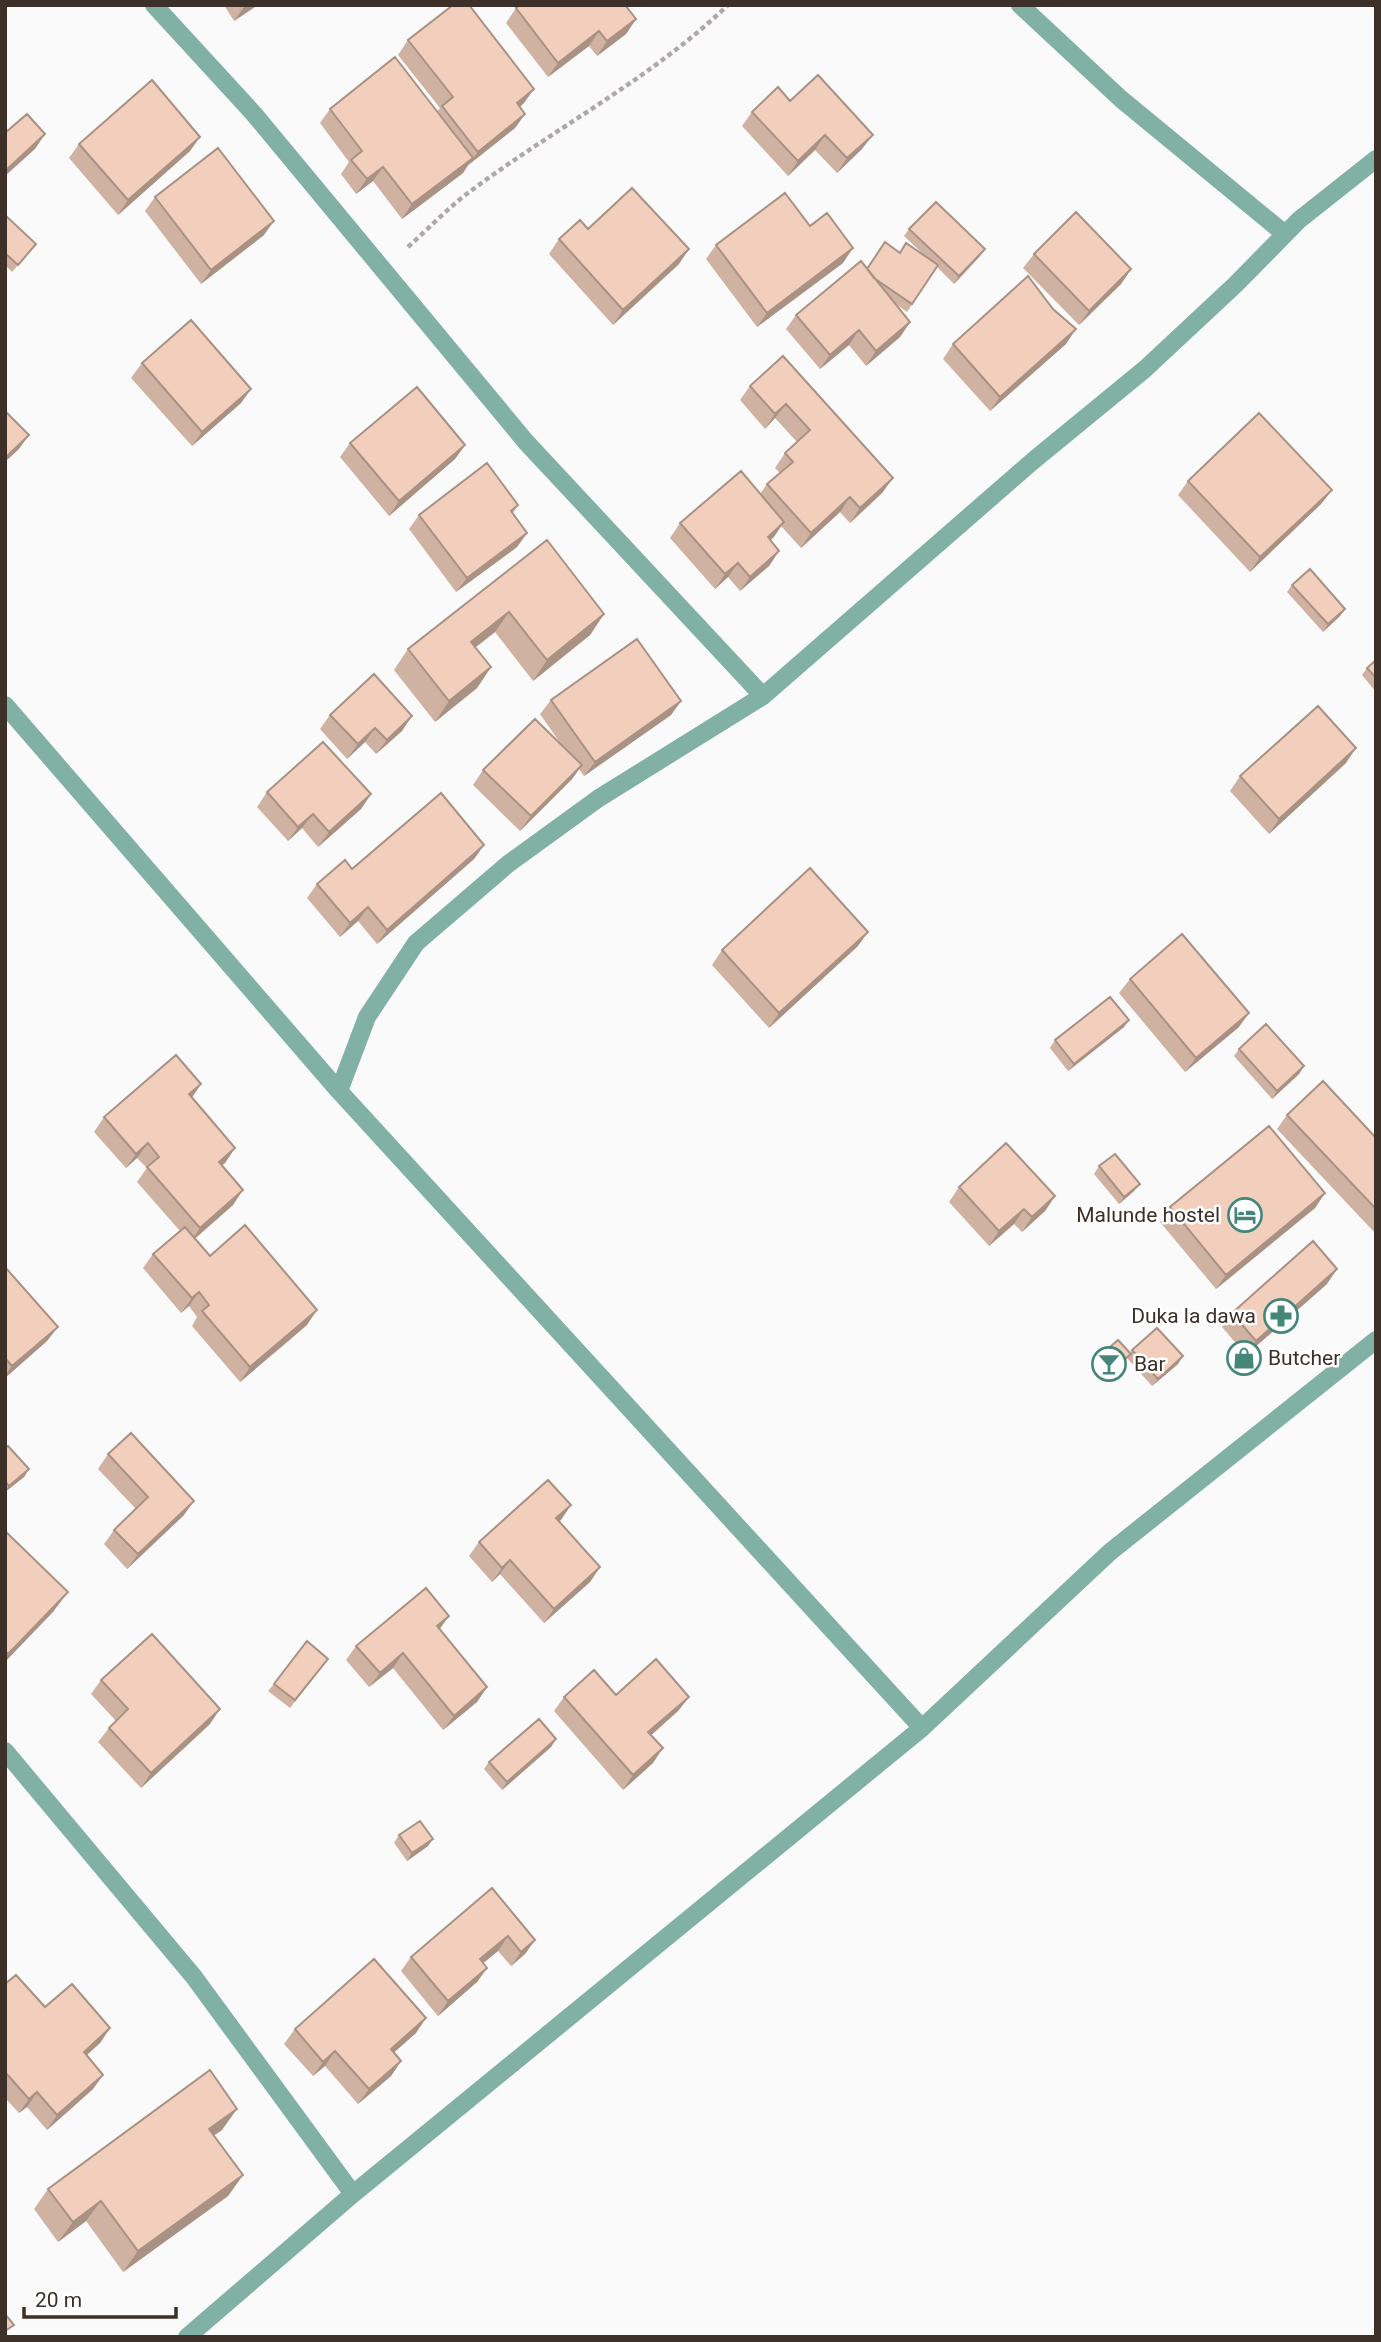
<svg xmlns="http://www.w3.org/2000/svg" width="1381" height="2342" font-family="Roboto,sans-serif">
  <rect width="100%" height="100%" fill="#fafafa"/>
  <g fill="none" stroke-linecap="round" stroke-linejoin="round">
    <path stroke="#aea8a6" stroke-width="4.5" stroke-dasharray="5 3.5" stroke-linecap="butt" d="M 408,247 C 428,229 447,209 468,193 C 553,129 651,79 728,5"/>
    <path stroke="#81b0a5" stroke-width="18" d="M 154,5 L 254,114 L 526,442 L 763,696
      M 1020,5 L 1121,99 L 1285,234
      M 5,705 L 339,1091 L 922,1728
      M 339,1091 L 367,1017 L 416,943 L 508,864 L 599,798 L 763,696 L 1034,460 L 1145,369 L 1235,285 L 1299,220 L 1376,159
      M 5,1751 L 194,1977 L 353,2194
      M 187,2337 L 353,2194 L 922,1728 L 1110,1552 L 1376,1340"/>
  </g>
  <path fill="#d0b2a2" d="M 224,5 L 258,5 L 234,21 Z
    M 516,8 L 636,19 L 626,34 L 597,56 L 589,46 L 548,77 L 506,23 Z
    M 408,40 L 524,103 L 520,107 L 525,114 L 515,128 L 467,166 L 463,173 L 402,219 L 373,181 L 356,194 L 341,174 L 349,162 L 320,123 L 330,109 L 437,112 L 440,108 L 398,55 Z
    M 790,101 L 862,149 L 837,173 L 815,150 L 788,176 L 742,126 L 752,112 Z
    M 79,144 L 190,151 L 118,215 L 69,158 Z
    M 155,197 L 264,235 L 201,284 L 145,211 Z
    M 5,215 L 36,244 L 12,272 L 5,265 Z
    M 810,226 L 843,263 L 757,327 L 706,259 L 716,245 Z
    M 588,229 L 679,264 L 613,325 L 549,254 L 559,239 Z
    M 909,229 L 980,256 L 954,284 L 937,267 L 907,312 L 896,304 L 910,322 L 900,337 L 866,366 L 849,345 L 820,369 L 786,329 L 796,315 L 866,269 L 899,252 L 924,255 L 904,236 Z
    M 1034,254 L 1131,269 L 1121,284 L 1079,325 L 1023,268 Z
    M 953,344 L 1066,344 L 990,411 L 943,359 Z
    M 783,356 L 893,478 L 882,493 L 850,523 L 840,512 L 801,548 L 781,526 L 770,540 L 779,551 L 769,566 L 740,591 L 728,577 L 715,589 L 670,538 L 680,523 L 760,494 L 767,484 L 780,473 L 775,468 L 785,453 L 797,442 L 775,418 L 765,429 L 740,400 L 750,386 Z
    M 142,363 L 241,403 L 192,446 L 131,378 Z
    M 350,443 L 465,445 L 455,459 L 389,516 L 340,457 Z
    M 1188,481 L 1332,490 L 1321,504 L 1250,572 L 1178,495 Z
    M 518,505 L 513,513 L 527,533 L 517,547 L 456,592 L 409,529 L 419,515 Z
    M 547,540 L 604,614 L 590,635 L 533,681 L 495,632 L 475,648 L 491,667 L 477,688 L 435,722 L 394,670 L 408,649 Z
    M 1292,585 L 1345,609 L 1340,616 L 1323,632 L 1287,592 Z
    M 1376,660 L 1376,692 L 1362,675 L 1367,668 Z
    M 551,700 L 681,701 L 671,715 L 584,776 L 579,769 L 572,779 L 520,831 L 473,785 L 483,770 L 563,747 L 540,714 Z
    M 330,715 L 402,731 L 376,754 L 365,742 L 347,759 L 320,729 Z
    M 1346,763 L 1269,834 L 1230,791 L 1240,776 Z
    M 267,792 L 371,794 L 361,809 L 318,847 L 302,828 L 288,841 L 257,807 Z
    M 484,845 L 474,859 L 377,944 L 358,921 L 340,937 L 307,898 L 317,884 L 352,869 Z
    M 858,946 L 769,1028 L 712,965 L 722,950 Z
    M 1130,979 L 1239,1027 L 1185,1072 L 1119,993 Z
    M 1124,1027 L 1068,1071 L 1050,1048 L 1055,1040 Z
    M 1239,1049 L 1304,1066 L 1299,1074 L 1272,1099 L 1234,1056 Z
    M 201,1084 L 192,1098 L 235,1148 L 225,1163 L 222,1165 L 233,1205 L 195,1238 L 210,1256 L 307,1325 L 240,1382 L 192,1326 L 197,1317 L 189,1306 L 181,1313 L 143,1268 L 153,1254 L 180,1231 L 137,1182 L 147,1168 L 137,1158 L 126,1168 L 94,1132 L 104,1117 Z
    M 1287,1115 L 1376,1138 L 1375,1233 L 1277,1129 Z
    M 1099,1166 L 1140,1184 L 1134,1191 L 1119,1204 L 1094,1174 Z
    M 959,1187 L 1055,1196 L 1045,1211 L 1022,1232 L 1014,1224 L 989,1246 L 949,1202 Z
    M 1325,1193 L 1315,1208 L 1216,1289 L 1160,1222 L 1170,1207 Z
    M 5,1267 L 47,1341 L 5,1378 Z
    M 1327,1284 L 1246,1355 L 1222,1327 L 1232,1313 Z
    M 1132,1350 L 1178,1364 L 1152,1386 L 1127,1358 L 1110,1375 L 1097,1361 L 1102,1354 L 1130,1353 Z
    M 5,1448 L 29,1469 L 24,1477 L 5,1492 Z
    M 108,1454 L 184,1515 L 127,1569 L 104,1544 L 114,1530 L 136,1509 L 98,1469 Z
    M 571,1505 L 559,1521 L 600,1567 L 590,1582 L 544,1623 L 500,1574 L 492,1582 L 469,1556 L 479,1542 Z
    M 440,1629 L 487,1687 L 477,1702 L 443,1730 L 393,1668 L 369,1687 L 346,1660 L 356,1646 Z
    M 328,1659 L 290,1708 L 268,1691 L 274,1684 Z
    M 101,1680 L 210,1724 L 141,1788 L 98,1742 L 109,1728 L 116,1721 L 91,1694 Z
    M 616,1695 L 689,1697 L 678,1711 L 651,1735 L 653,1763 L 623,1790 L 554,1711 L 564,1697 Z
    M 556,1739 L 551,1747 L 502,1790 L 484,1769 L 489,1762 Z
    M 399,1835 L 428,1846 L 407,1861 L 394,1843 Z
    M 492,1888 L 535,1940 L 525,1954 L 511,1966 L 498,1951 L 483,1963 L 487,1968 L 477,1982 L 438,2016 L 401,1971 L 411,1957 Z
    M 5,1984 L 45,2007 L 110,2028 L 100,2043 L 86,2055 L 103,2075 L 93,2089 L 47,2130 L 27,2107 L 19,2113 L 5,2098 Z
    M 295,2029 L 416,2033 L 393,2053 L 401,2061 L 391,2076 L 358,2104 L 325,2066 L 313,2076 L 284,2044 Z
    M 222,2130 L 214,2135 L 243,2175 L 228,2196 L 123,2272 L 86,2221 L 58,2242 L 34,2209 L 48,2189 Z"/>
  <path fill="#a99184" d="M 246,5 L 258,5 L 234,21 L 244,7 Z
    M 636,19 L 626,34 L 597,56 L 607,41 Z
    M 599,31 L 589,46 L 548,77 L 558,63 Z
    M 534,89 L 524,103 L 507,117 L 517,103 Z
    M 525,114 L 515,128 L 467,166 L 478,152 Z
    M 45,134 L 35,149 L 5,176 L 5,171 Z
    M 825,135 L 815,150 L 788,176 L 798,161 Z
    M 873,135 L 862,149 L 837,173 L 847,158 Z
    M 200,137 L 190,151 L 118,215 L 128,200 Z
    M 473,158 L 463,173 L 402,219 L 412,204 Z
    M 383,167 L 373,181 L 356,194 L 367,179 Z
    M 274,221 L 264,235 L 201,284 L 211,270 Z
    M 853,248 L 843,263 L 757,327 L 767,313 Z
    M 689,249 L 679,264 L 613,325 L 623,310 Z
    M 985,249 L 980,256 L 954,284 L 959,276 Z
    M 1131,269 L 1121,284 L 1079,325 L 1089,311 Z
    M 910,322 L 900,337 L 866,366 L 876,351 Z
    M 1076,329 L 1066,344 L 990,411 L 1000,397 Z
    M 859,330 L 849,345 L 820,369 L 830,355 Z
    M 251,389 L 241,403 L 192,446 L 202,432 Z
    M 786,404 L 775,418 L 765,429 L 775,414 Z
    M 29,435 L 19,449 L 5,462 L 5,458 Z
    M 465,445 L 455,459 L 389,516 L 399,501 Z
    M 893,478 L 882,493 L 850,523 L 860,508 Z
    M 1332,490 L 1321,504 L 1250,572 L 1260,557 Z
    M 850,497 L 840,512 L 801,548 L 811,533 Z
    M 784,522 L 774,537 L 757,552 L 768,537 Z
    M 527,533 L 517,547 L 456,592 L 467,578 Z
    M 779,551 L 769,566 L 740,591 L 750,577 Z
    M 738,563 L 728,577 L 715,589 L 725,574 Z
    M 1345,609 L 1340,616 L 1323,632 L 1328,624 Z
    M 509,612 L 495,632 L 456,662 L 471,642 Z
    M 604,614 L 590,635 L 533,681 L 547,660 Z
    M 491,667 L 477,688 L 435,722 L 449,701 Z
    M 681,701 L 671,715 L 584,776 L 595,762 Z
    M 412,716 L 402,731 L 376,754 L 387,740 Z
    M 375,728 L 365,742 L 347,759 L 358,744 Z
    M 1356,748 L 1346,763 L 1269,834 L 1279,819 Z
    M 582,765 L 572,779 L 520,831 L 531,816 Z
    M 371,794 L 361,809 L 318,847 L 329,832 Z
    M 313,814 L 302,828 L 288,841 L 298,827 Z
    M 484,845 L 474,859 L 377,944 L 387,930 Z
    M 368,907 L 358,921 L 340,937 L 350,923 Z
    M 868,932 L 858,946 L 769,1028 L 779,1013 Z
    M 1249,1013 L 1239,1027 L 1185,1072 L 1196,1058 Z
    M 1129,1020 L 1124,1027 L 1068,1071 L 1074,1064 Z
    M 1304,1066 L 1299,1074 L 1272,1099 L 1277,1091 Z
    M 201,1084 L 191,1098 L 189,1094 Z
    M 148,1143 L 137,1158 L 126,1168 L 136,1154 Z
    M 235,1148 L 225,1163 L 209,1177 L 219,1162 Z
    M 1140,1184 L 1134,1191 L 1119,1204 L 1124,1197 Z
    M 243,1190 L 233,1205 L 190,1243 L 200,1228 Z
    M 1325,1193 L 1315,1208 L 1216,1289 L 1226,1275 Z
    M 1055,1196 L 1045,1211 L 1022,1232 L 1032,1217 Z
    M 1024,1209 L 1014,1224 L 989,1246 L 999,1231 Z
    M 1337,1269 L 1327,1284 L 1246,1355 L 1256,1341 Z
    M 199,1292 L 189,1306 L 181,1313 L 192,1298 Z
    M 317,1310 L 307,1325 L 240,1382 L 250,1367 Z
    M 58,1327 L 47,1341 L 5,1378 L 5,1376 L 12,1366 Z
    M 1131,1354 L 1125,1361 L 1110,1375 L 1115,1367 Z
    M 1183,1356 L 1178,1364 L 1152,1386 L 1158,1379 Z
    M 29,1469 L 24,1477 L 5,1492 L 9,1486 Z
    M 194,1501 L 184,1515 L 127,1569 L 138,1554 Z
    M 571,1505 L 561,1520 L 546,1533 L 556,1518 Z
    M 510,1560 L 500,1574 L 492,1582 L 502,1568 Z
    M 600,1567 L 590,1582 L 544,1623 L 554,1609 Z
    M 68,1592 L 53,1612 L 5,1662 L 5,1657 L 8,1654 Z
    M 449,1616 L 439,1630 L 437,1626 Z
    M 403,1653 L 393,1668 L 369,1687 L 380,1673 Z
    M 487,1687 L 477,1702 L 443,1730 L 454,1716 Z
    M 689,1697 L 678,1711 L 638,1747 L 648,1732 Z
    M 220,1709 L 210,1724 L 141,1788 L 151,1773 Z
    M 556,1739 L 551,1747 L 502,1790 L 507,1782 Z
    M 663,1748 L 653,1763 L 623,1790 L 633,1775 Z
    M 433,1839 L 428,1846 L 407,1861 L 412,1853 Z
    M 508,1936 L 498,1951 L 470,1974 L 480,1959 Z
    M 535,1940 L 525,1954 L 511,1966 L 521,1952 Z
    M 487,1968 L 477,1982 L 438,2016 L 448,2001 Z
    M 426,2018 L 416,2033 L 381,2064 L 391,2049 Z
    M 110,2028 L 100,2043 L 74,2067 L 84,2052 Z
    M 335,2051 L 325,2066 L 313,2076 L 323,2062 Z
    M 401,2061 L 391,2076 L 358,2104 L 369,2089 Z
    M 103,2075 L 93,2089 L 47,2130 L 57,2115 Z
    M 37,2092 L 27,2107 L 19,2113 L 29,2099 Z
    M 237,2109 L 222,2130 L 194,2149 L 209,2129 Z
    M 243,2175 L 228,2196 L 123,2272 L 138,2251 Z
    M 101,2201 L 86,2221 L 58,2242 L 73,2222 Z"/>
  <path fill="#f2cfbc" stroke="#a99184" stroke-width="2" d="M 453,5 L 469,5 L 534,89 L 517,103 L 525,114 L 478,152 L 442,106 L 453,97 L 408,40 Z
    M 520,5 L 625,5 L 636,19 L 607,41 L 599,31 L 558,63 L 516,8 Z
    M 395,57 L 473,158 L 412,204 L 383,167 L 367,179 L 351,160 L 362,151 L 330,109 Z
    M 818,75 L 873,135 L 847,158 L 825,135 L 798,161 L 752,112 L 778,87 L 790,101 Z
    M 152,80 L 200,137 L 128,200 L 79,144 Z
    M 27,114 L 45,134 L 5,171 L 5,133 Z
    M 218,148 L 274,221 L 211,270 L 155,197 Z
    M 632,188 L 689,249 L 623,310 L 559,239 L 580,220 L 588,229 Z
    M 785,193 L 810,226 L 827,213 L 853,248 L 767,313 L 716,245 Z
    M 936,202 L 985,249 L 959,276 L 909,229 Z
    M 1076,212 L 1131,269 L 1089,311 L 1034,254 Z
    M 5,215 L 36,244 L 18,265 L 5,253 Z
    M 885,242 L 900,253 L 906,243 L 938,265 L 912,304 L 874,278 L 867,269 Z
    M 861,261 L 910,322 L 876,351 L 859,330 L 830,355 L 796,315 Z
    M 1028,276 L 1053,309 L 1076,329 L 1000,397 L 953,344 Z
    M 191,320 L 251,389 L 202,432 L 142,363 Z
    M 783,356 L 893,478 L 860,508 L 850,497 L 811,533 L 767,484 L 793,462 L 785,453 L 810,430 L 786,404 L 775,414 L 750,386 Z
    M 417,387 L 465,445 L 399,501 L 350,443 Z
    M 5,411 L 29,435 L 5,458 Z
    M 1259,413 L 1332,490 L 1260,557 L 1188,481 Z
    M 487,463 L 518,505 L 511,511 L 527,533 L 467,578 L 419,515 Z
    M 741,471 L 784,522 L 768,537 L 779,551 L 750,577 L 738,563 L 725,574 L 680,523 Z
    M 547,540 L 604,614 L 547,660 L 509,612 L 471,642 L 491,667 L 449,701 L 408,649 Z
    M 1310,569 L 1345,609 L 1328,624 L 1292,585 Z
    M 637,639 L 681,701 L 595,762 L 551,700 Z
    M 1376,660 L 1376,678 L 1367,668 Z
    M 374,674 L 412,716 L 387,740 L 375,728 L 358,744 L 330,715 Z
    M 1318,706 L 1356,748 L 1279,819 L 1240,776 Z
    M 535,719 L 582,765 L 531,816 L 483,770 Z
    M 323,742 L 371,794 L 329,832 L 313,814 L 298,827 L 267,792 Z
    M 441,793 L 484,845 L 387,930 L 368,907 L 350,923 L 317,884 L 345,860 L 352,869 Z
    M 810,868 L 868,932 L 779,1013 L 722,950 Z
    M 1182,934 L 1249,1013 L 1196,1058 L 1130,979 Z
    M 1110,997 L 1129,1020 L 1074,1064 L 1055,1040 Z
    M 1266,1024 L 1304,1066 L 1277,1091 L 1239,1049 Z
    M 176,1055 L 201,1084 L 189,1094 L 235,1148 L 219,1162 L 243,1190 L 200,1228 L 147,1167 L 159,1157 L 148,1143 L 136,1154 L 104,1117 Z
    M 1323,1081 L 1376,1138 L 1376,1209 L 1287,1115 Z
    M 1269,1126 L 1325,1193 L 1226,1275 L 1170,1207 Z
    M 1006,1143 L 1055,1196 L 1032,1217 L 1024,1209 L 999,1231 L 959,1187 Z
    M 1115,1154 L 1140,1184 L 1124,1197 L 1099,1166 Z
    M 245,1225 L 317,1310 L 250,1367 L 202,1311 L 209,1305 L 199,1292 L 192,1298 L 153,1254 L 185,1227 L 210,1256 Z
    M 1313,1241 L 1337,1269 L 1256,1341 L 1232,1313 Z
    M 5,1267 L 58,1327 L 12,1366 L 5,1358 Z
    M 1157,1328 L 1183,1356 L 1158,1379 L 1132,1350 Z
    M 1118,1340 L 1131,1354 L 1115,1367 L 1102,1354 Z
    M 131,1433 L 194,1501 L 138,1554 L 114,1530 L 148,1497 L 108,1454 Z
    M 8,1446 L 29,1469 L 9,1486 L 5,1481 L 5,1448 Z
    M 548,1480 L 571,1505 L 556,1518 L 600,1567 L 554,1609 L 510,1560 L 502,1568 L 479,1542 Z
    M 5,1531 L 68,1592 L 8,1654 L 5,1651 Z
    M 426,1588 L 449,1616 L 437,1626 L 487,1687 L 454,1716 L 403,1653 L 380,1673 L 356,1646 Z
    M 152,1634 L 220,1709 L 151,1773 L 109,1728 L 128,1709 L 101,1680 Z
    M 307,1641 L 328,1659 L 295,1700 L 274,1684 Z
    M 656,1659 L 689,1697 L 648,1732 L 663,1748 L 633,1775 L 564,1697 L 594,1670 L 616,1695 Z
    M 539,1719 L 556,1739 L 507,1782 L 489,1762 Z
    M 420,1821 L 433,1839 L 412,1853 L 399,1835 Z
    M 492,1888 L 535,1940 L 521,1952 L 508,1936 L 480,1959 L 487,1968 L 448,2001 L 411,1957 Z
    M 374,1959 L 426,2018 L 391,2049 L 401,2061 L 369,2089 L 335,2051 L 323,2062 L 295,2029 Z
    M 16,1975 L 45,2007 L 72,1984 L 110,2028 L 84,2052 L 103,2075 L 57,2115 L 37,2092 L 29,2099 L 5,2072 L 5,1984 Z
    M 210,2070 L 237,2109 L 209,2129 L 243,2175 L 138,2251 L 101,2201 L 73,2222 L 48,2189 Z
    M 5,2314 L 14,2325 L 5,2331 Z"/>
  <defs>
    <g id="hotel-ring" transform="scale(1.75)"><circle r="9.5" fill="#fff" stroke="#448678" stroke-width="1.5"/><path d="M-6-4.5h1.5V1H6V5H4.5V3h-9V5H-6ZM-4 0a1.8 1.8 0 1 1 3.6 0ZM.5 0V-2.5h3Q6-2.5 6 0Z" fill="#448678"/></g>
    <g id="pharmacy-ring" transform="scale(1.75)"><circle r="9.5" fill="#fff" stroke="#448678" stroke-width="1.5"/><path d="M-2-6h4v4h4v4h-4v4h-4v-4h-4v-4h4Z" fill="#448678"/></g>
    <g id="shop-ring" transform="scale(1.75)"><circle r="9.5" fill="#fff" stroke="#448678" stroke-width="1.5"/><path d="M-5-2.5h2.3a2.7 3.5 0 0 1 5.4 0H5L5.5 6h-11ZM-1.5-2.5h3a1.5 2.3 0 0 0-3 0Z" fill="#448678"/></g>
    <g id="bar-ring" transform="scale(1.75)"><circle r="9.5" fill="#fff" stroke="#448678" stroke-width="1.5"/><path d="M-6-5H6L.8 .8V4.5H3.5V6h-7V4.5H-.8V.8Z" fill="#448678"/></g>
  </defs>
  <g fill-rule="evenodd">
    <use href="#hotel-ring" x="1245" y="1215"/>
    <use href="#pharmacy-ring" x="1281" y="1316"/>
    <use href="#shop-ring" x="1244" y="1358"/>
    <use href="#bar-ring" x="1109" y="1364"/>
  </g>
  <g text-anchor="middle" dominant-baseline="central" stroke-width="5" stroke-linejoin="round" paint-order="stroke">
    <g font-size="21" fill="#3d3029" stroke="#fff" text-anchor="end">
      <text x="1220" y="1215">Malunde hostel</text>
      <text x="1256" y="1316">Duka la dawa</text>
      <text x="1268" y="1358" text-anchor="start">Butcher</text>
      <text x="1134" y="1364" text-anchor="start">Bar</text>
    </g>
  </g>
  <rect width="1381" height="2342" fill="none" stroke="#3d3029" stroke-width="14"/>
  <path d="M24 2307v10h152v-10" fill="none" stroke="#3d3029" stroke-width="3.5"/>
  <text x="35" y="2307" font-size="21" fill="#3d3029" stroke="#ffffff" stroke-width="5" paint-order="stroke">20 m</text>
</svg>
